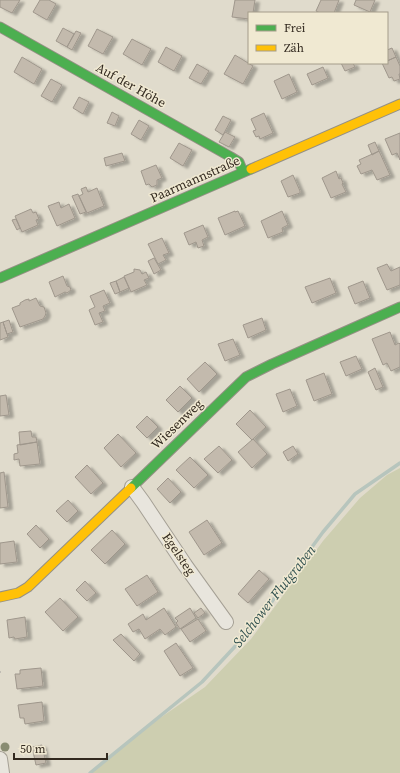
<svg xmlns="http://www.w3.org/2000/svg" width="400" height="773" font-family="'Source Serif 4',serif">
  <defs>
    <filter id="shadow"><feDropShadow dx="4.5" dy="2.5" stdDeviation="1" flood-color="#0004"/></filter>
  </defs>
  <rect width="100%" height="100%" fill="#e0dbcc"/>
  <path fill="#cdceb0" d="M 400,468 L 400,773 L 90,773 L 144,729 L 205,687 L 251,639 L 323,541 L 360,498 L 387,475 Z"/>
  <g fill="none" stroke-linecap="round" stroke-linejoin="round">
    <path stroke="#b7c5bd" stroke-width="3.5" d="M 90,773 L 202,682 L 254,626 L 323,532 L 355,494 L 400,463"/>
  </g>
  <path fill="#c3baad" stroke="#9f978c" filter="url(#shadow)" d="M 0,0 L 20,0 L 12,13 L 0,7 Z
    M 40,0 L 49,0 L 56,4 L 47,20 L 33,12 Z
    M 235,0 L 255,0 L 253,13 L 249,13 L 249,19 L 232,17 Z
    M 321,0 L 339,0 L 334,13 L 320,13 L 316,11 Z
    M 356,0 L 375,0 L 370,12 L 354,5 Z
    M 63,28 L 74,34 L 67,47 L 56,41 Z
    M 97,29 L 113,37 L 103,54 L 88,46 Z
    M 76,31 L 81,33 L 72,50 L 67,47 Z
    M 132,39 L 151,49 L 142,65 L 123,54 Z
    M 166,47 L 182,56 L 174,71 L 158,62 Z
    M 392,48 L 396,57 L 387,61 L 387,50 Z
    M 235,55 L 253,66 L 243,84 L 224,74 Z
    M 22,57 L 42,69 L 34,84 L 14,72 Z
    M 396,57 L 400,66 L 400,74 L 399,74 L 400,79 L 394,81 L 392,77 L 389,78 L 382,63 L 387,63 L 387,61 Z
    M 341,63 L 353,63 L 355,67 L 345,71 Z
    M 197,64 L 209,71 L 201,84 L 189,78 Z
    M 323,67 L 328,78 L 312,85 L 307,74 Z
    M 289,74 L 297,92 L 282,99 L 274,81 Z
    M 51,79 L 62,85 L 52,102 L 41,96 Z
    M 79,97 L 89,102 L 83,114 L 73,108 Z
    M 112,112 L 119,116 L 115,126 L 107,123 Z
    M 264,113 L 273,133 L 260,139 L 259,136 L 256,137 L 253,131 L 256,130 L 251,119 Z
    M 223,116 L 231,120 L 223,135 L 215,130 Z
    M 139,120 L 149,126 L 141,140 L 131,134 Z
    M 225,132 L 235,137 L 229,147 L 219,142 Z
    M 400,133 L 400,160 L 397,153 L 392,155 L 385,139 Z
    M 375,142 L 379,151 L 372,155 L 368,145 Z
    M 179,143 L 192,150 L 183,166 L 170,158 Z
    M 379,151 L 390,175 L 377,180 L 372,170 L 361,174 L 357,166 L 361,164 L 359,160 Z
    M 122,153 L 125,161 L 106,166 L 104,158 Z
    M 156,165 L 162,178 L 157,180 L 157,185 L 152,187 L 149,184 L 146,185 L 141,171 Z
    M 336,171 L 339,179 L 341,178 L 343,183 L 342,184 L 346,192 L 331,198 L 322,178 Z
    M 293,175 L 300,191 L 300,193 L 288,197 L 281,181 Z
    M 86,187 L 88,192 L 97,188 L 104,206 L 87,213 L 79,196 L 83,194 L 81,189 Z
    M 78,194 L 86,212 L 80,214 L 72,196 Z
    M 59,202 L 61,208 L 69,204 L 75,218 L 57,226 L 48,206 Z
    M 31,209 L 33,213 L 36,212 L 39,219 L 36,220 L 38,225 L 22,232 L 15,216 Z
    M 235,211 L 235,212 L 238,211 L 245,226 L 225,235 L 218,218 Z
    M 282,211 L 288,225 L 282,228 L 283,232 L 268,238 L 261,221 Z
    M 16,219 L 20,228 L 17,230 L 12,220 Z
    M 203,225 L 208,237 L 202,240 L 204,246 L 198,248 L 196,242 L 189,245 L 184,233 Z
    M 162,238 L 169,253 L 163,255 L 166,260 L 158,264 L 148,244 Z
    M 154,258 L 161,270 L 154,274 L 148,261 Z
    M 387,264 L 391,271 L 400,267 L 400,285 L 387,290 L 377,268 Z
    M 134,269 L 140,270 L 142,274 L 146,272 L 149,278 L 144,280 L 147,285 L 131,292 L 124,276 L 134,272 Z
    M 63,276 L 67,286 L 70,287 L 71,290 L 67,293 L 65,292 L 55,297 L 49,282 Z
    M 124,277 L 129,288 L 120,292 L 116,281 Z
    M 330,278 L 336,293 L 312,303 L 305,287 Z
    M 116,281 L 120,292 L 115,294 L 110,283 Z
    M 363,281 L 370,298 L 355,304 L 348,287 Z
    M 104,290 L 110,303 L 103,306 L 105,311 L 99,313 L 103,322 L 95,325 L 89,310 L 95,307 L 90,296 Z
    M 36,298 L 40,306 L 44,307 L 46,313 L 45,316 L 43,319 L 20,327 L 12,308 L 20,305 L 20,303 L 25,300 L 29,299 L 29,301 Z
    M 262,318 L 266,330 L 248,338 L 243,325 Z
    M 9,320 L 13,332 L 7,334 L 3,322 Z
    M 3,322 L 8,337 L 0,340 L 0,323 Z
    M 390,332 L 395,345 L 399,343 L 400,344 L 400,367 L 391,371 L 387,363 L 383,365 L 372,339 Z
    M 233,339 L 240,355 L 225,361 L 218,344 Z
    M 356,356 L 362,369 L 346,376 L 340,362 Z
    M 205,362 L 217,374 L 199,392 L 187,379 Z
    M 375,368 L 383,387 L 376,390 L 368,372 Z
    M 324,373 L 332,394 L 314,401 L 306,380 Z
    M 180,386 L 192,398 L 178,412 L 166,400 Z
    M 290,389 L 297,406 L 283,412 L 276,394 Z
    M 6,395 L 9,415 L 0,416 L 0,396 Z
    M 250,410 L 266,427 L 252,440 L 236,424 Z
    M 147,416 L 158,427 L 147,438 L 136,427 Z
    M 31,431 L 32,437 L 36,437 L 37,442 L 20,445 L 19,432 Z
    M 118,434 L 136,453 L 121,467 L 104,448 Z
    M 253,439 L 267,454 L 252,468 L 238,452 Z
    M 37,442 L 40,464 L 20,466 L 19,459 L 14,460 L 14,454 L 18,453 L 17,445 Z
    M 219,446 L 232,460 L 218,473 L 204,459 Z
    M 293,446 L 298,454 L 288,461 L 283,452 Z
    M 190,457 L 208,475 L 194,488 L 176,470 Z
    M 87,465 L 103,483 L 91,494 L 75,477 Z
    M 4,472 L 8,507 L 0,508 L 0,473 Z
    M 168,478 L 181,492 L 170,503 L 157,489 Z
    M 68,500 L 78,511 L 67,522 L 56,511 Z
    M 207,520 L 222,543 L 204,555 L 189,532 Z
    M 36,525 L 49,539 L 40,548 L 27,534 Z
    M 112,530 L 125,544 L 105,564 L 91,550 Z
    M 14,541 L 17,562 L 0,564 L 0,543 Z
    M 259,570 L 269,579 L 248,603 L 238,594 Z
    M 147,575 L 158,592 L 137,606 L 125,589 Z
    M 85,581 L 96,593 L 87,601 L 76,590 Z
    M 60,598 L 78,617 L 63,631 L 45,612 Z
    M 164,608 L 176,627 L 165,635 L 160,629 L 145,639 L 139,629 L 133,632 L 128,624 L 143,614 L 146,620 Z
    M 190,608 L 196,618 L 180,629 L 176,623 L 178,621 L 175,618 Z
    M 201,608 L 205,613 L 198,618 L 194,613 Z
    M 25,617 L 27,637 L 15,639 L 14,637 L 9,638 L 7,620 Z
    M 198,619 L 206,631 L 190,642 L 181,629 Z
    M 121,634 L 140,654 L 134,661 L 113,640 Z
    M 176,643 L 193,668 L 180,676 L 164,651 Z
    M 41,668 L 43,686 L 17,689 L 15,674 L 20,674 L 20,670 Z
    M 42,702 L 44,721 L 25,724 L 24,718 L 20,718 L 18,705 Z
    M 42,745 L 46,763 L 36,765 L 32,747 Z"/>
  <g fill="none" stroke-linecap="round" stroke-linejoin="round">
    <g stroke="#a5a095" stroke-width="16">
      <path id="street" d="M 132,487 L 143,502 L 185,565 L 226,622
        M 0,759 L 2,773"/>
    </g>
    <g stroke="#959085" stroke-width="11">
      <path id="fast" d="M 0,27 L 231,157 L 239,162 L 243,172
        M 0,278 L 251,169
        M 131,488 L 246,377 L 272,364 L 400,307"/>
    </g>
    <g stroke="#959085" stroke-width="11">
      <path id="slow" d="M 251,169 L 400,104
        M 0,597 L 18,593 L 28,587 L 131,488"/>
    </g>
    <path stroke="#c1bdb4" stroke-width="2" stroke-dasharray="3 2" stroke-linecap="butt" d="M 0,672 L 1,672"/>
    <use href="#street" stroke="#e8e5dd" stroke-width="14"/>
    <use href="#fast" stroke="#4caf50" stroke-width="9"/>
    <use href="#slow" stroke="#ffc107" stroke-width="9"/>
  </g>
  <circle fill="#898c72" cx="5" cy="747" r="4.5"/>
  <g text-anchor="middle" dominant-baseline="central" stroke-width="3" stroke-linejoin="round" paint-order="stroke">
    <g font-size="13" fill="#32291f" stroke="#f0e9d2">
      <text transform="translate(131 85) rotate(29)">Auf der Höhe</text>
      <text transform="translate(195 179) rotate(-24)">Paarmannstraße</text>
      <text transform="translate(177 424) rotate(-44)">Wiesenweg</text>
      <text transform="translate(179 554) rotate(56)">Egelsteg</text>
    </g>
    <g font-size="14" font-style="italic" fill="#30504f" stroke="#f0e9d2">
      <text transform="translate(274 596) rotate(-52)">Selchower Flutgraben</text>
    </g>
  </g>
  <rect x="248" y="12" width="140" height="52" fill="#f0e9d2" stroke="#a49c8a"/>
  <rect x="256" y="25" width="20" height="6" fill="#4caf50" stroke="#a49c8a"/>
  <text x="284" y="32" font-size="12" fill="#32291f">Frei</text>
  <rect x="256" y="45" width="20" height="6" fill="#ffc107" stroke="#a49c8a"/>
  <text x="284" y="52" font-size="12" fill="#32291f">Zäh</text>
  <path d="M14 753v6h93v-6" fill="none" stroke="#32291f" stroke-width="2"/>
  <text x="20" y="753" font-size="12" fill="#32291f" stroke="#f0e9d2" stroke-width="3" paint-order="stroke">50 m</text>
</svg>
